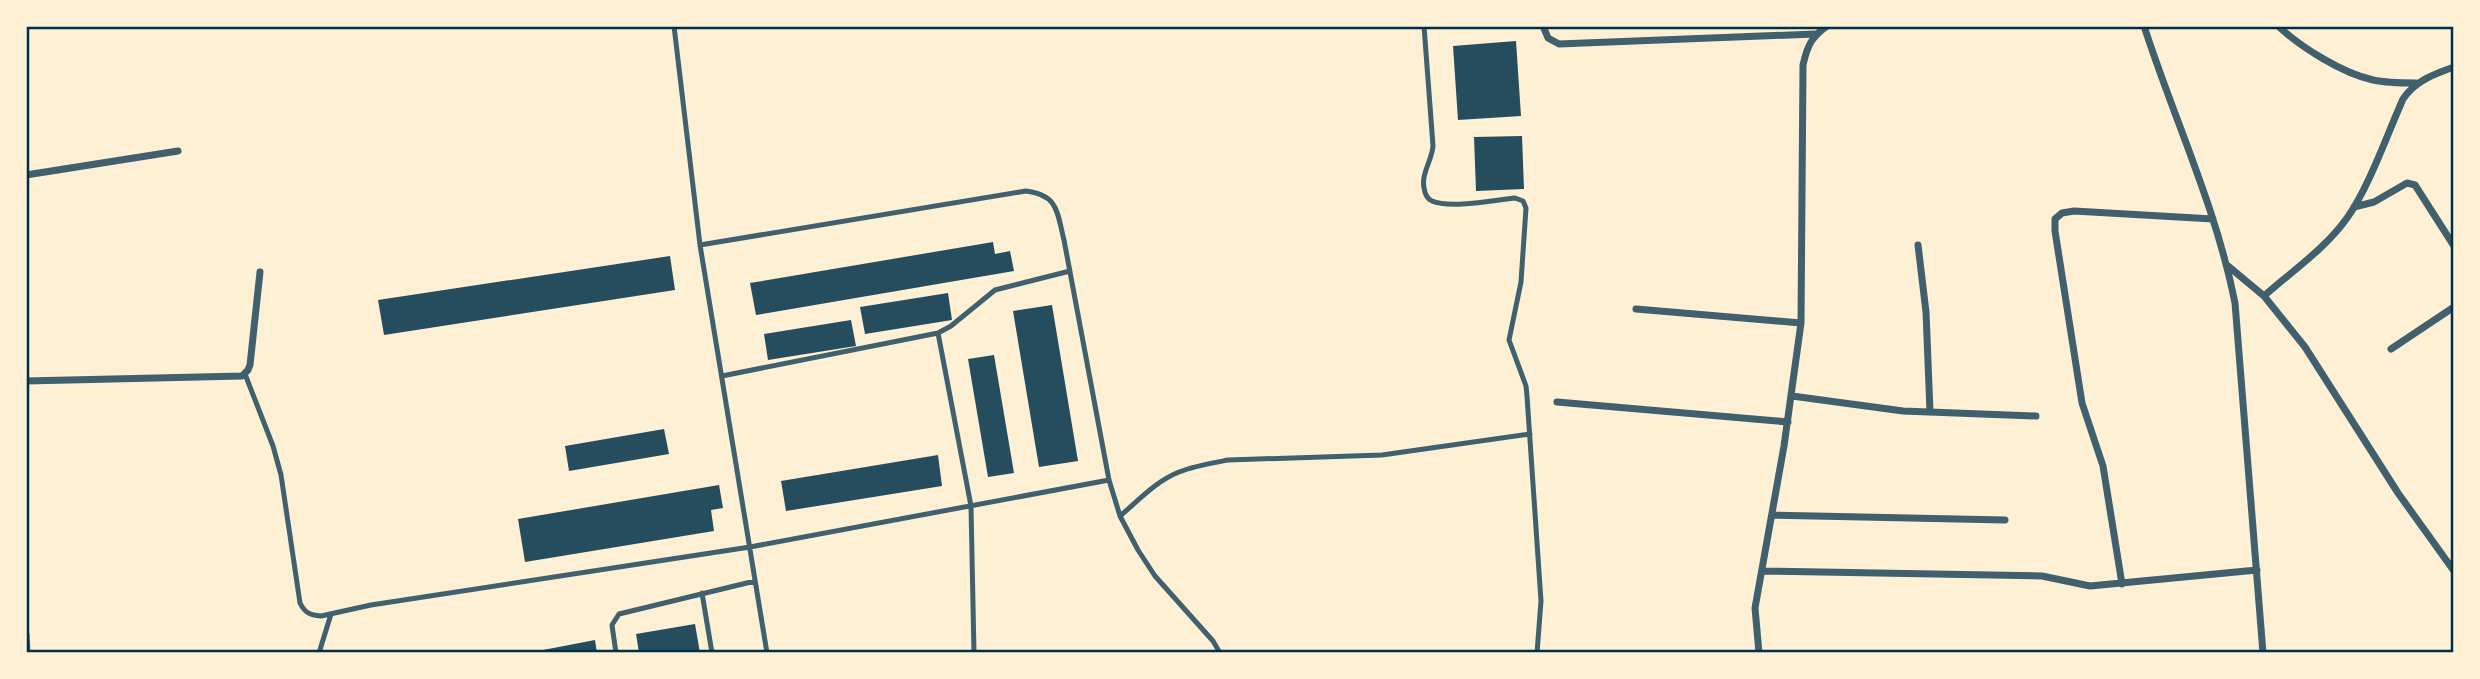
<svg xmlns="http://www.w3.org/2000/svg" width="2480" height="679" font-family="'Roboto Condensed',sans-serif">
  <rect width="100%" height="100%" fill="#fdf0d5"/>
  <path fill="#264d5e" d="M 1516,41 L 1521,116 L 1458,120 L 1453,46 Z
    M 1522,136 L 1524,189 L 1476,191 L 1474,137 Z
    M 993,242 L 995,254 L 1010,251 L 1014,271 L 756,315 L 750,283 Z
    M 670,256 L 675,290 L 384,335 L 378,300 Z
    M 948,293 L 952,320 L 865,334 L 860,307 Z
    M 1052,305 L 1078,461 L 1039,467 L 1013,311 Z
    M 851,320 L 856,346 L 768,360 L 764,334 Z
    M 994,355 L 1014,473 L 988,477 L 968,359 Z
    M 664,429 L 669,454 L 569,471 L 565,446 Z
    M 938,455 L 942,486 L 786,511 L 781,481 Z
    M 719,485 L 723,508 L 711,510 L 714,531 L 525,562 L 518,519 Z
    M 695,624 L 700,653 L 639,653 L 636,634 Z
    M 595,640 L 597,653 L 544,653 L 543,650 Z"/>
  <g fill="none" stroke-linecap="round" stroke-linejoin="round">
    <path stroke="#3f606c" stroke-width="5" d="M 674,26 L 700,245 L 767,653
      M 1424,26 L 1433,146 C 1432,160 1421,174 1424,188 C 1425,194 1427,199 1432,201 C 1450,209 1495,200 1515,198 L 1523,201 L 1526,208 L 1521,282 L 1509,340 L 1526,386 L 1527,396 L 1541,601 L 1537,653
      M 700,245 L 1026,191 C 1059,195 1057,213 1064,240 L 1109,480 L 1120,516 L 1138,550 L 1155,576 L 1213,641 L 1220,653
      M 938,333 L 971,506 L 974,653
      M 245,374 L 273,446 L 281,475 L 300,603 C 305,613 310,615 321,616 L 371,605 L 750,547 L 1109,480
      M 722,376 L 938,333 L 951,326 L 995,290 L 1070,271
      M 1120,516 C 1138,501 1156,481 1179,472 C 1194,466 1212,463 1228,460 L 1382,455 L 1530,434
      M 702,593 L 712,653
      M 319,653 L 331,614
      M 616,653 L 612,625 L 619,614 L 755,581"/>
    <path stroke="#3f606c" stroke-width="7" d="M 1543,26 L 1548,38 L 1559,44 L 1815,34
      M 2144,26 C 2174,119 2216,207 2235,303 L 2263,653
      M 2278,26 C 2302,48 2342,73 2373,80 C 2387,83 2402,83 2416,83
      M 26,175 L 178,151
      M 2354,207 L 2374,202 L 2407,183 L 2415,185 L 2454,246
      M 1918,245 L 1926,312 L 1930,412
      M 2228,266 L 2264,296 L 2305,347 L 2398,493 L 2454,571
      M 2264,296 C 2291,272 2326,248 2347,218 C 2369,187 2387,135 2403,99 C 2415,81 2434,74 2454,67
      M 1636,309 L 1801,323
      M 2391,349 L 2454,307
      M 26,381 L 242,376 L 248,370 L 250,365 L 260,272
      M 1792,396 L 1903,411 L 2036,416
      M 1557,402 L 1788,422
      M 1772,515 L 2005,520
      M 1762,571 L 2042,576 L 2090,586 L 2257,570
      M 2122,584 L 2103,466 L 2082,403 L 2055,231 L 2055,219 L 2062,213 L 2074,211 L 2213,219
      M 26,635 L 27,653
      M 1759,653 L 1755,608 L 1784,446 L 1801,323 L 1803,65 C 1807,47 1811,37 1827,26"/>
  </g>
  <rect width="2480" height="679" fill="none" stroke="#fdf0d5" stroke-width="56"/>
  <rect x="28" y="28" width="2424" height="623" fill="none" stroke="#003049" stroke-width="2.5"/>
</svg>
